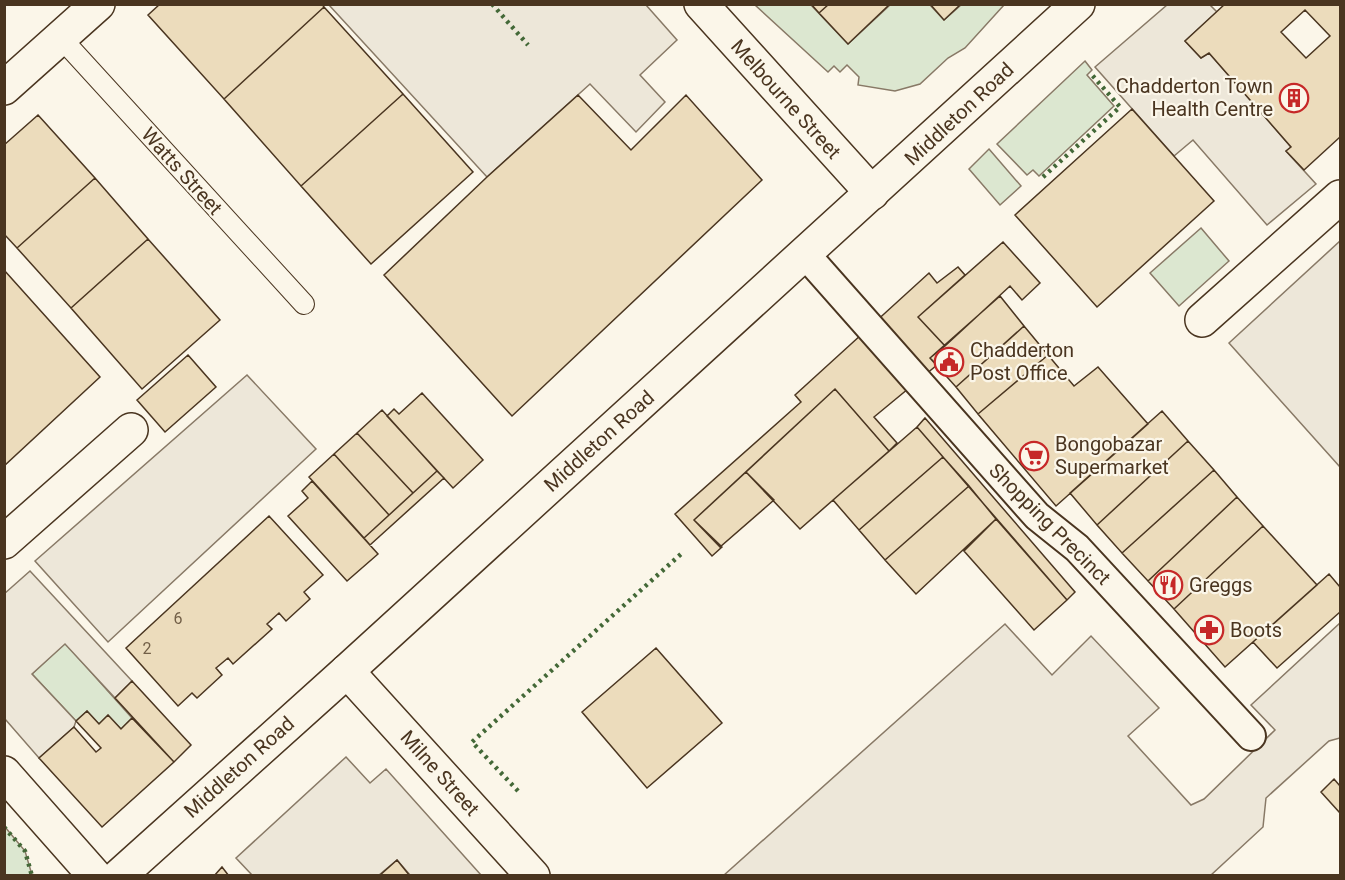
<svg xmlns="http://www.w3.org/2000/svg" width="1345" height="880" font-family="Roboto,sans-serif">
  <rect width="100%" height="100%" fill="#fbf6e9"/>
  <path fill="#dce7d0" stroke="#887966" stroke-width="1.5" d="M 755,5 L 811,5 L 848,44 L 890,5 L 930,5 L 944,20 L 961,5 L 1004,5 L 965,48 L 948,58 L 920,84 L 895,91 L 858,85 L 859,77 L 847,65 L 840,72 L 834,66 L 828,72 Z
    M 1085,61 L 1092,70 L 1087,75 L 1114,106 L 1039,176 L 1033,170 L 1027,175 L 997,144 Z
    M 989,149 L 1021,186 L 1000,205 L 969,169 Z
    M 1201,228 L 1229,261 L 1179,306 L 1150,273 Z
    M 65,643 L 132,718 L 121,729 L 108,715 L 99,724 L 87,711 L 76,721 L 32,674 Z
    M 5,827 L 25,851 L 32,875 L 5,875 Z"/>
  <path fill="#ede7d9" stroke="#887966" stroke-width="1.5" d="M 329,5 L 646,5 L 677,40 L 640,75 L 665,102 L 636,132 L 590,84 L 487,177 Z
    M 1167,5 L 1210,5 L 1217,12 L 1185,41 L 1201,58 L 1209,53 L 1291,147 L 1286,151 L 1316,184 L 1267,225 L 1193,140 L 1174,156 L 1095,67 Z
    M 1340,241 L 1340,467 L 1229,343 Z
    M 247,375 L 316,449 L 108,642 L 35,561 Z
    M 30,571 L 132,681 L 115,698 L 65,644 L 32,674 L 76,721 L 74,727 L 39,758 L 5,719 L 4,594 Z
    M 1340,623 L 1340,738 L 1329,741 L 1266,798 L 1263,827 L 1211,875 L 723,876 L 1005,624 L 1052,675 L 1091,636 L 1159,708 L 1128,736 L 1191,805 L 1204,799 L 1275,730 L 1251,705 Z
    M 346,757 L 370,783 L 386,769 L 481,875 L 410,875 L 397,860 L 379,875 L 252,875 L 236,858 Z"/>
  <path fill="#ecdcbc" stroke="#4a3520" stroke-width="1.5" fill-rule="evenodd" d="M 160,4 L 322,4 L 324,7 L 224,99 L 148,15 Z
    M 811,4 L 829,4 L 819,13 Z
    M 829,4 L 890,4 L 848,44 L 819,13 Z
    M 930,4 L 961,4 L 944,20 Z
    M 1225,4 L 1340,4 L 1340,137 L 1304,170 L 1286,151 L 1291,147 L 1209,53 L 1201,58 L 1185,41 ZM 1305,10 L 1330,36 L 1306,58 L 1281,32 Z
    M 324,7 L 403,94 L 301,186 L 224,99 Z
    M 403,94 L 473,172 L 371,264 L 301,186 Z
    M 578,95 L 631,150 L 686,95 L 762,180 L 512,416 L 384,275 L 487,177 Z
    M 1132,109 L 1214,201 L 1097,307 L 1015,215 Z
    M 38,115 L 95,178 L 17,248 L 4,234 L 4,145 Z
    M 95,178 L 148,239 L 71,308 L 17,248 Z
    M 148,239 L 220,320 L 142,389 L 71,308 Z
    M 1003,242 L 1040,283 L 1022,300 L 1010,286 L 945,346 L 918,317 Z
    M 958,267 L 965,275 L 918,317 L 945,346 L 930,358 L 937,365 L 874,417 L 897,443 L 889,451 L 835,389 L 694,520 L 722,547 L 712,556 L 675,514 L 801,402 L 795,395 L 929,273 L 937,283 Z
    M 4,270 L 100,377 L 4,466 Z
    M 1000,296 L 1024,326 L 956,387 L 930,358 Z
    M 1024,326 L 1048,355 L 978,414 L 956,387 Z
    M 188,355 L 216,387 L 165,432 L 137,400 Z
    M 1048,355 L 1074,386 L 1098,367 L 1148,424 L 1056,506 L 978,414 Z
    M 835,389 L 889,451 L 800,529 L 746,472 Z
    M 422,393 L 483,460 L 453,488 L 387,416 L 394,409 L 399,414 Z
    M 382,410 L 437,471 L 413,493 L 357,433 Z
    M 1162,411 L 1188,441 L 1097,525 L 1070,493 Z
    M 925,418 L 1075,592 L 1067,600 L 917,427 Z
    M 917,427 L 943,457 L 859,530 L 833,500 Z
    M 357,433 L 413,493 L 389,515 L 334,454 Z
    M 1188,441 L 1214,470 L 1122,553 L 1097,525 Z
    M 334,454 L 389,515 L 364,538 L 309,477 Z
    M 943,457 L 969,486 L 885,560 L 859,530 Z
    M 1214,470 L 1237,497 L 1148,581 L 1122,553 Z
    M 437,471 L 444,478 L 370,545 L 364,538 Z
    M 746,472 L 774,500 L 720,547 L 694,520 Z
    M 312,481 L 378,554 L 347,581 L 288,516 L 308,498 L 302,491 Z
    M 969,486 L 996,519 L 916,594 L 885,560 Z
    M 1237,497 L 1263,526 L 1174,609 L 1148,581 Z
    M 269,516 L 323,575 L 304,592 L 310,599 L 286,621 L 279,613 L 267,624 L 272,629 L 233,664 L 228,658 L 216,668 L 222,675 L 197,698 L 192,693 L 178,706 L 126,648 Z
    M 996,519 L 1067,600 L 1034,630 L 964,551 Z
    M 1263,526 L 1317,585 L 1225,667 L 1174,609 Z
    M 1329,574 L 1340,587 L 1340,612 L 1277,668 L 1253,642 Z
    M 656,648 L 722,723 L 647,788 L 582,712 Z
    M 132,681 L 191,745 L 174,762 L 115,698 Z
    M 87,711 L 99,724 L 108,715 L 121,729 L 132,718 L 174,762 L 102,827 L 39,758 L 74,727 L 96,752 L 101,748 L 76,721 Z
    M 1334,779 L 1340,786 L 1340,813 L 1321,792 Z
    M 397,860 L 410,876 L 379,876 Z
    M 222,867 L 229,876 L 214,876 Z"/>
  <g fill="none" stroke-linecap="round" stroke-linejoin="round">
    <g stroke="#4a3520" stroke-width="22">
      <path id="service" d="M 61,38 L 304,304"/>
    </g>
    <g stroke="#4a3520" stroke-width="32">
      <path id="pedestrian" d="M 805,254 L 1037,516 L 1077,548 L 1251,736"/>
    </g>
    <g stroke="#4a3520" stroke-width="36">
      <path id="minor" d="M 701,4 L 872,193
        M 4,88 L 98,4
        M 1202,320 L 1340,197
        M 4,542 L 131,430
        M 347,671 L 533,876
        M 4,773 L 95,876"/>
    </g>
    <g stroke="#4a3520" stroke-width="36">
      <path id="primary" d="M 119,876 L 347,671 L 1078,4"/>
    </g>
    <use href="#service" stroke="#fbf6e9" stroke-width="20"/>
    <use href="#pedestrian" stroke="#fbf6e9" stroke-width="28"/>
    <use href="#minor" stroke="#fbf6e9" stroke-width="33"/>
    <use href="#primary" stroke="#fbf6e9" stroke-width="33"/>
    <path stroke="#436837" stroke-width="4.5" stroke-dasharray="3 4.5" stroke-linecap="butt" d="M 492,4 L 528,45
      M 1043,177 L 1120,107 L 1092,75
      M 518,791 L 472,742 L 681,554
      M 4,827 L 25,851 L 32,876"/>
  </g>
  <defs>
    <g id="building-ring" transform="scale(1.5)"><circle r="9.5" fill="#fbf6e9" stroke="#c62828" stroke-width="1.5"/><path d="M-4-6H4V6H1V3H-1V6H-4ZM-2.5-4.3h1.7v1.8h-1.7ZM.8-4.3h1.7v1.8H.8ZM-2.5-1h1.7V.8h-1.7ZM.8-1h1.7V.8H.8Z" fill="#c62828"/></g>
    <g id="civic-ring" transform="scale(1.5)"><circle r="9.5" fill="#fbf6e9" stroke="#c62828" stroke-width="1.5"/><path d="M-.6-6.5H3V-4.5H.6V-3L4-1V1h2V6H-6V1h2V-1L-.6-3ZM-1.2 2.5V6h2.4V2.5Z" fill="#c62828"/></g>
    <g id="supermarket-ring" transform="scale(1.5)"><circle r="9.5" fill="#fbf6e9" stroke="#c62828" stroke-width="1.5"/><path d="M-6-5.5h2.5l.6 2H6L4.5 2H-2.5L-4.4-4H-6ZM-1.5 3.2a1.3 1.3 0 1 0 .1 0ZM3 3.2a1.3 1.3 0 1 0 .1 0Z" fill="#c62828"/></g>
    <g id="restaurant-ring" transform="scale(1.5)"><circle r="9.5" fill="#fbf6e9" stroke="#c62828" stroke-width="1.5"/><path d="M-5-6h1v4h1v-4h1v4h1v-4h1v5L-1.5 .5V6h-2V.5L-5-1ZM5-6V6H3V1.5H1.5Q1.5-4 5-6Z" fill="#c62828"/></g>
    <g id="pharmacy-ring" transform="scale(1.5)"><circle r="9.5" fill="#fbf6e9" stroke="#c62828" stroke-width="1.5"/><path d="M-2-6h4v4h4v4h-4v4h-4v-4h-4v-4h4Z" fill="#c62828"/></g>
  </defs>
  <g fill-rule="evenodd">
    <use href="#building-ring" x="1294" y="98"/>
    <use href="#civic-ring" x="949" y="362"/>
    <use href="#supermarket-ring" x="1034" y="456"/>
    <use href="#restaurant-ring" x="1168" y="585"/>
    <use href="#pharmacy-ring" x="1209" y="630"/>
  </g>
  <g text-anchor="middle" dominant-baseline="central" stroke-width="4.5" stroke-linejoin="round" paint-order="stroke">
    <g font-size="16" fill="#725f47">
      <text x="178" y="618">6</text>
      <text x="147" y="648">2</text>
    </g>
    <g font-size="20" fill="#4a3520" stroke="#fbf6e9" text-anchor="start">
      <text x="1273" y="86" text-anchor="end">Chadderton Town<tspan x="1273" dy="23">Health Centre</tspan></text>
      <text x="970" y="350">Chadderton<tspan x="970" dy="23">Post Office</tspan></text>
      <text x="1055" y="444">Bongobazar<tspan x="1055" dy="23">Supermarket</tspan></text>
      <text x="1189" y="585">Greggs</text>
      <text x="1230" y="630">Boots</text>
    </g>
    <g font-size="20" fill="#4a3520" stroke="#fbf6e9">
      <text transform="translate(786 99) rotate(48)">Melbourne Street</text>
      <text transform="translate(959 114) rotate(-43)">Middleton Road</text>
      <text transform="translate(182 171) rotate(48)">Watts Street</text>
      <text transform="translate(599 441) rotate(-42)">Middleton Road</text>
      <text transform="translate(1050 524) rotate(45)">Shopping Precinct</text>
      <text transform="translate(239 767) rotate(-42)">Middleton Road</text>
      <text transform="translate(440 773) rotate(48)">Milne Street</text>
    </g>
  </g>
  <rect width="1345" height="880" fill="none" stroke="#4a3520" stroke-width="12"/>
</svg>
